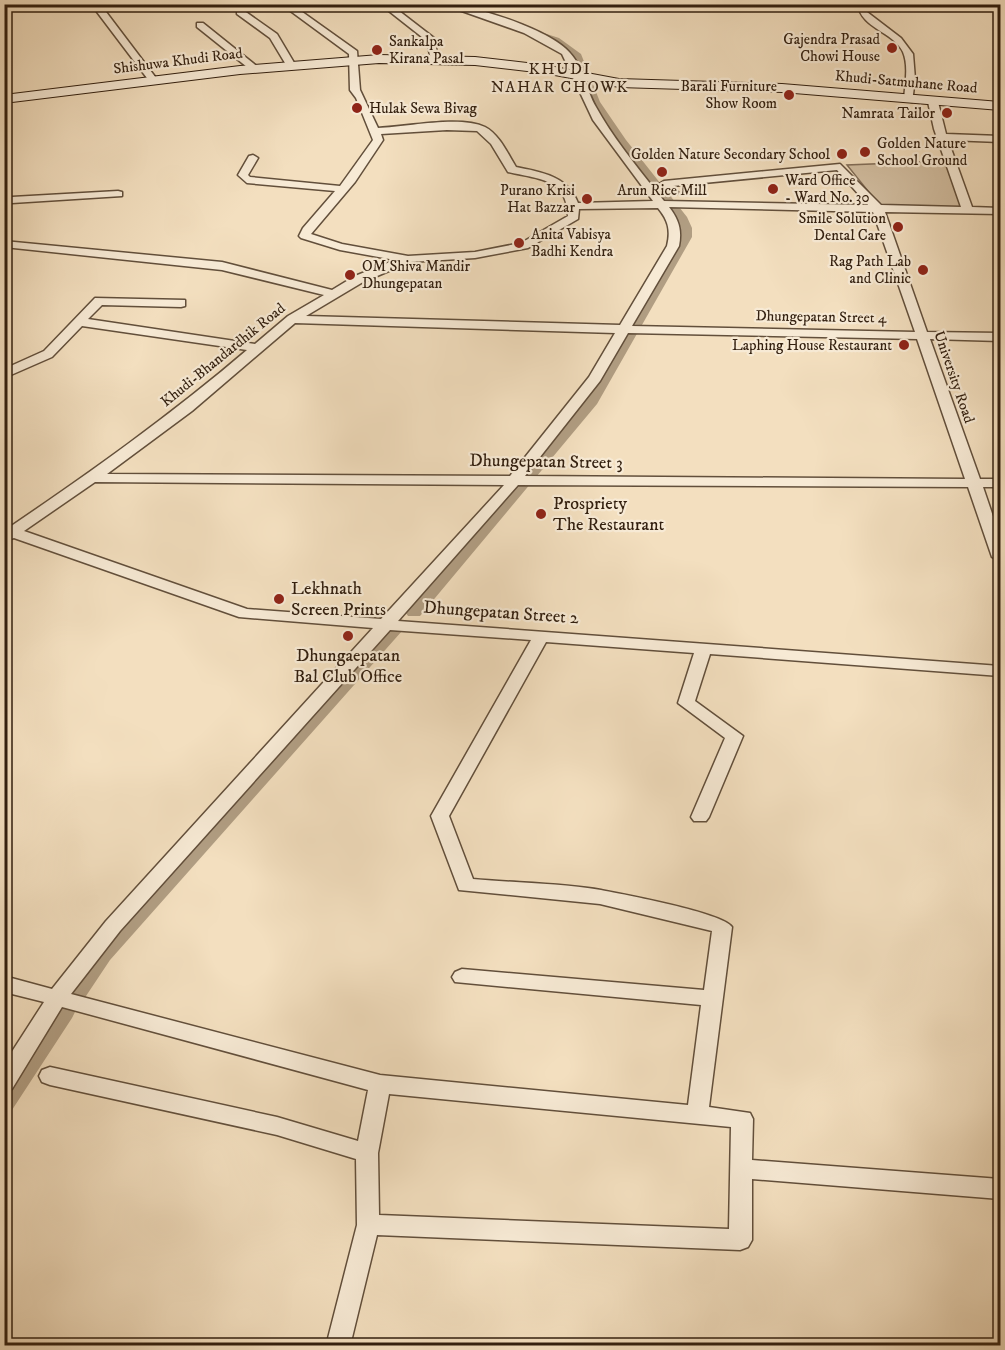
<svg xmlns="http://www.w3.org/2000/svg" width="1005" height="1350" font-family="'IM FELL DW Pica',serif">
  <rect width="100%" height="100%" fill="#f3dfbf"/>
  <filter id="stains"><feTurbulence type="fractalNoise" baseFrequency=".00333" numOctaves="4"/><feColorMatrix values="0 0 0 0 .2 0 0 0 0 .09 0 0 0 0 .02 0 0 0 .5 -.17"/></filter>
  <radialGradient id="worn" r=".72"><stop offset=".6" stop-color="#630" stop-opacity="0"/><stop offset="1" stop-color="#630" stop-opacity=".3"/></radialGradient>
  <path fill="#d2bea1" stroke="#826e58" stroke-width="1.5" d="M 945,161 L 961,207 L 880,206 L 847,165 Z"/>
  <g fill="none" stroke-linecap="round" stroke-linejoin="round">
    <path fill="#b19e83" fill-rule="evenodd" d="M 525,27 L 559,38 L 581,54 L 600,102 L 626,140 L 687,217 L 692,228 L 692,237 L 597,404 L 420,616 L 408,616 L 406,613 L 408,610 L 519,481 L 524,480 L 525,475 L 586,400 L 680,237 L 680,228 L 676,218 L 618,144 L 590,102 L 574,57 L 553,42 L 525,31 Z
      M 396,623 L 402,625 L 404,628 L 402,631 L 110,960 L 80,1005 L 72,1007 L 75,1012 L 72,1018 L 12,1110 L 4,1113 L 4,1086 L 58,1006 L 66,1004 L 63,999 L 66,993 L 96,950 L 390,625 Z"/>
    <g stroke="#624f3b" stroke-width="3">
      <path id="street" d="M 91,4 L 100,4 L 156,78 L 156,82 L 150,82 Z
        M 281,4 L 291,4 L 357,51 L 360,90 L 378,128 C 406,127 460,115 485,127 C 499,134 508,154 516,167 C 541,172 568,176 578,203 L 653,201 L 593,120 L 562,54 L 524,33 L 442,4 C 472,4 551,30 570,53 C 584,68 586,90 596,107 C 612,136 634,163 655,190 L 664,189 L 659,184 L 664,181 L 840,164 L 881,205 L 961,207 L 934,129 L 928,102 L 933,99 L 938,102 L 946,134 L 1000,136 L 1000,142 L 948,140 L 972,207 L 1000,208 L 1000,214 L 885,212 L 927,332 L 1000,333 L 1000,341 L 930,339 L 980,479 L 1000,479 L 1000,487 L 983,487 L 1000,537 L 1000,561 L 992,557 L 968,487 L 518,485 L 398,621 L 1000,666 L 1000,676 L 710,654 L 695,701 L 743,736 L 709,817 L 706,821 L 694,821 L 691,817 L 725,738 L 678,703 L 694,653 L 546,642 L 449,816 L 473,879 C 515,883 559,883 601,890 C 622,894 724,913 732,927 L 709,1107 L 750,1113 L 753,1119 L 752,1160 L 1000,1179 L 1000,1199 L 752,1179 L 752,1240 L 748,1247 L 740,1250 L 377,1235 L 350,1346 L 326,1346 L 357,1225 L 356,1159 L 277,1135 L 50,1085 L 42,1082 L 39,1076 L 42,1070 L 50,1067 L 277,1117 L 358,1141 L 368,1090 L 62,1007 L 12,1089 L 4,1091 L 4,1064 L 44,1002 L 4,992 L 4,976 L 52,989 L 106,921 L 373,628 L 239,617 L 14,538 L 4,541 L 4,531 C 88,474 170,416 247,350 L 82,326 L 52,357 L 4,378 L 4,369 L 44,351 L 95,298 L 185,300 L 185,306 L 181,307 L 102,305 L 88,319 L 255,344 L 288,316 L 324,295 L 222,270 L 4,247 L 4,241 L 222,262 L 332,290 L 355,276 L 395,260 L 340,250 L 301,238 L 299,236 L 303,228 L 335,191 L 247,183 L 238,175 L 249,156 L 253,155 L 258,158 L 248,175 L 250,177 L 340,186 L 373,140 L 356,98 L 350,90 L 349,54 ZM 447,130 L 477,131 L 491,144 L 508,172 C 538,179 567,178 568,216 L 521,243 L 475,252 L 408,256 L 342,244 L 311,234 L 355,182 L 383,140 L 381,134 ZM 837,170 L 868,205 L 664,201 L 660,196 L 677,194 L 678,192 L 673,186 ZM 669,207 L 873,212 L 915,332 L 632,326 L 679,246 C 682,230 679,220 669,207 ZM 658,208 C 668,220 671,230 667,246 L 620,325 L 306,316 L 363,282 L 410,262 L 475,258 L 528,248 L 578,219 L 579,209 ZM 295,323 L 615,333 L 589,377 L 510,476 L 107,474 L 192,411 ZM 628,333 L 917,339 L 965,479 L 525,476 L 600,381 ZM 95,482 L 504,485 L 381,619 L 247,609 L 24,531 ZM 390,630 L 531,640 L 431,816 L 459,890 L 600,904 L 712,931 L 704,990 L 462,969 L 455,972 L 452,977 L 455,982 L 701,1005 L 688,1105 L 380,1075 L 71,994 L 120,931 ZM 389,1094 L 731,1127 L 729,1229 L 379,1215 L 378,1153 Z
        M 380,4 L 390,4 L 434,38 L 439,62 L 431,60 L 427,41 Z
        M 858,4 L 866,4 L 867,12 L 901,38 L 913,54 L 915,79 L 912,102 L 904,100 C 905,85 909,66 903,52 C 894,32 860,28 858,4 Z
        M 926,4 L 966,4 L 962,7 Z
        M 237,10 L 243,10 L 277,34 L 296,66 L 294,68 L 288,68 L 270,38 L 237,14 Z
        M 197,23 L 203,23 L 258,67 L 258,71 L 252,71 L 197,27 Z
        M 118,191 L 122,192 L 122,196 L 12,203 L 7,200 L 12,197 Z"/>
    </g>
    <g stroke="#321f0f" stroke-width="2">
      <path id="secondary" d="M 379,55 L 475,57 L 544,65 L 619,79 L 782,84 L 1000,102 L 1000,110 L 782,92 L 619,87 L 544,73 L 475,65 L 379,63 L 240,74 L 4,103 L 4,95 L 240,66 Z"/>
    </g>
    <use href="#street" fill="#f7ead5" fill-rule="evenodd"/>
    <use href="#secondary" fill="#f7ead5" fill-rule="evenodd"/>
  </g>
  <g fill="#8f2418" stroke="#f7ead5" stroke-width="2">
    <circle cx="892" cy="48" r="6"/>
    <circle cx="377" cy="50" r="6"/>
    <circle cx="789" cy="95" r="6"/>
    <circle cx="357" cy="108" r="6"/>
    <circle cx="947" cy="113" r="6"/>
    <circle cx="865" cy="152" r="6"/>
    <circle cx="842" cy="154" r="6"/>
    <circle cx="662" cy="172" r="6"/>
    <circle cx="773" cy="189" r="6"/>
    <circle cx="587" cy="199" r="6"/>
    <circle cx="898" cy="227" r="6"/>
    <circle cx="519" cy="243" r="6"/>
    <circle cx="923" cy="270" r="6"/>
    <circle cx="350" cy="275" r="6"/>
    <circle cx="904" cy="345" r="6"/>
    <circle cx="541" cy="514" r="6"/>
    <circle cx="279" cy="599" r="6"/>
    <circle cx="348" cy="636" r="6"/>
  </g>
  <g text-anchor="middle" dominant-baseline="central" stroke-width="4.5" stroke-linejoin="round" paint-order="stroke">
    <g font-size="15" fill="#321f0f" stroke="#f7ead5" text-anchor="end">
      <text x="880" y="39">Gajendra Prasad<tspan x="880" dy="17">Chowi House</tspan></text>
      <text x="389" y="41" text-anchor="start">Sankalpa<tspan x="389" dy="17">Kirana Pasal</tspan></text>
      <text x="777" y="86">Barali Furniture<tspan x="777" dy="17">Show Room</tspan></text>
      <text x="369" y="108" text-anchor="start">Hulak Sewa Bivag</text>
      <text x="935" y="113">Namrata Tailor</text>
      <text x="877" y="143" text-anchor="start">Golden Nature<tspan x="877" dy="17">School Ground</tspan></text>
      <text x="830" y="154">Golden Nature Secondary School</text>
      <text x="785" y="180" text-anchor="start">Ward Office<tspan x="785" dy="17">- Ward No. 30</tspan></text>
      <text x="575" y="190">Purano Krisi<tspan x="575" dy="17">Hat Bazzar</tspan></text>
      <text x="662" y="190" text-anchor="middle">Arun Rice Mill</text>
      <text x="886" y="218">Smile Solution<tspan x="886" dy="17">Dental Care</tspan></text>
      <text x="531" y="234" text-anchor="start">Anita Vabisya<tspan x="531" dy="17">Badhi Kendra</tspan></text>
      <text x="911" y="261">Rag Path Lab<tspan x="911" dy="17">and Clinic</tspan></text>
      <text x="362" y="266" text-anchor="start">OM Shiva Mandir<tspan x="362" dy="17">Dhungepatan</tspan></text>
      <text x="892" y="345">Laphing House Restaurant</text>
    </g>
    <g font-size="15" fill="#321f0f" stroke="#f7ead5">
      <text transform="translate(178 61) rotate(-7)">Shishuwa Khudi Road</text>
      <text transform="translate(906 82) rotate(5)">Khudi-Satmuhane Road</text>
      <text transform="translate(821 317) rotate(1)">Dhungepatan Street 4</text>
      <text transform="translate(223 355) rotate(-39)">Khudi-Bhandardhik Road</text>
      <text transform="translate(954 377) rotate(71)">University Road</text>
    </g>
    <g font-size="16" letter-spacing="1.5" fill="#321f0f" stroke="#f7ead5">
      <text x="560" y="69">KHUDI<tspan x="560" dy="18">NAHAR CHOWK</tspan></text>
    </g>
    <g font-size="18" fill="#321f0f" stroke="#f7ead5">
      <text transform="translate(546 462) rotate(1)">Dhungepatan Street 3</text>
      <text transform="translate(501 613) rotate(4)">Dhungepatan Street 2</text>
    </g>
    <g font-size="18" fill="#321f0f" stroke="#f7ead5" text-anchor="start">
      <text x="553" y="504">Prospriety<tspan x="553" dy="21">The Restaurant</tspan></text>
      <text x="291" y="589">Lekhnath<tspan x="291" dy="21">Screen Prints</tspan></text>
      <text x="348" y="656" text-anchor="middle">Dhungaepatan<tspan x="348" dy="21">Bal Club Office</tspan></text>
    </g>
  </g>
  <rect width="1005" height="1350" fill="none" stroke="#f3dfbf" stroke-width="24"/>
  <rect x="6" y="6" width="993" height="1338" fill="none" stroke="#321f0f" stroke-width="3"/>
  <rect x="12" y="12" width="981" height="1326" fill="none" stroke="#321f0f" stroke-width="1.5"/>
  <rect width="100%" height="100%" filter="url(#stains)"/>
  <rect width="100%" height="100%" fill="url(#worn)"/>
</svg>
